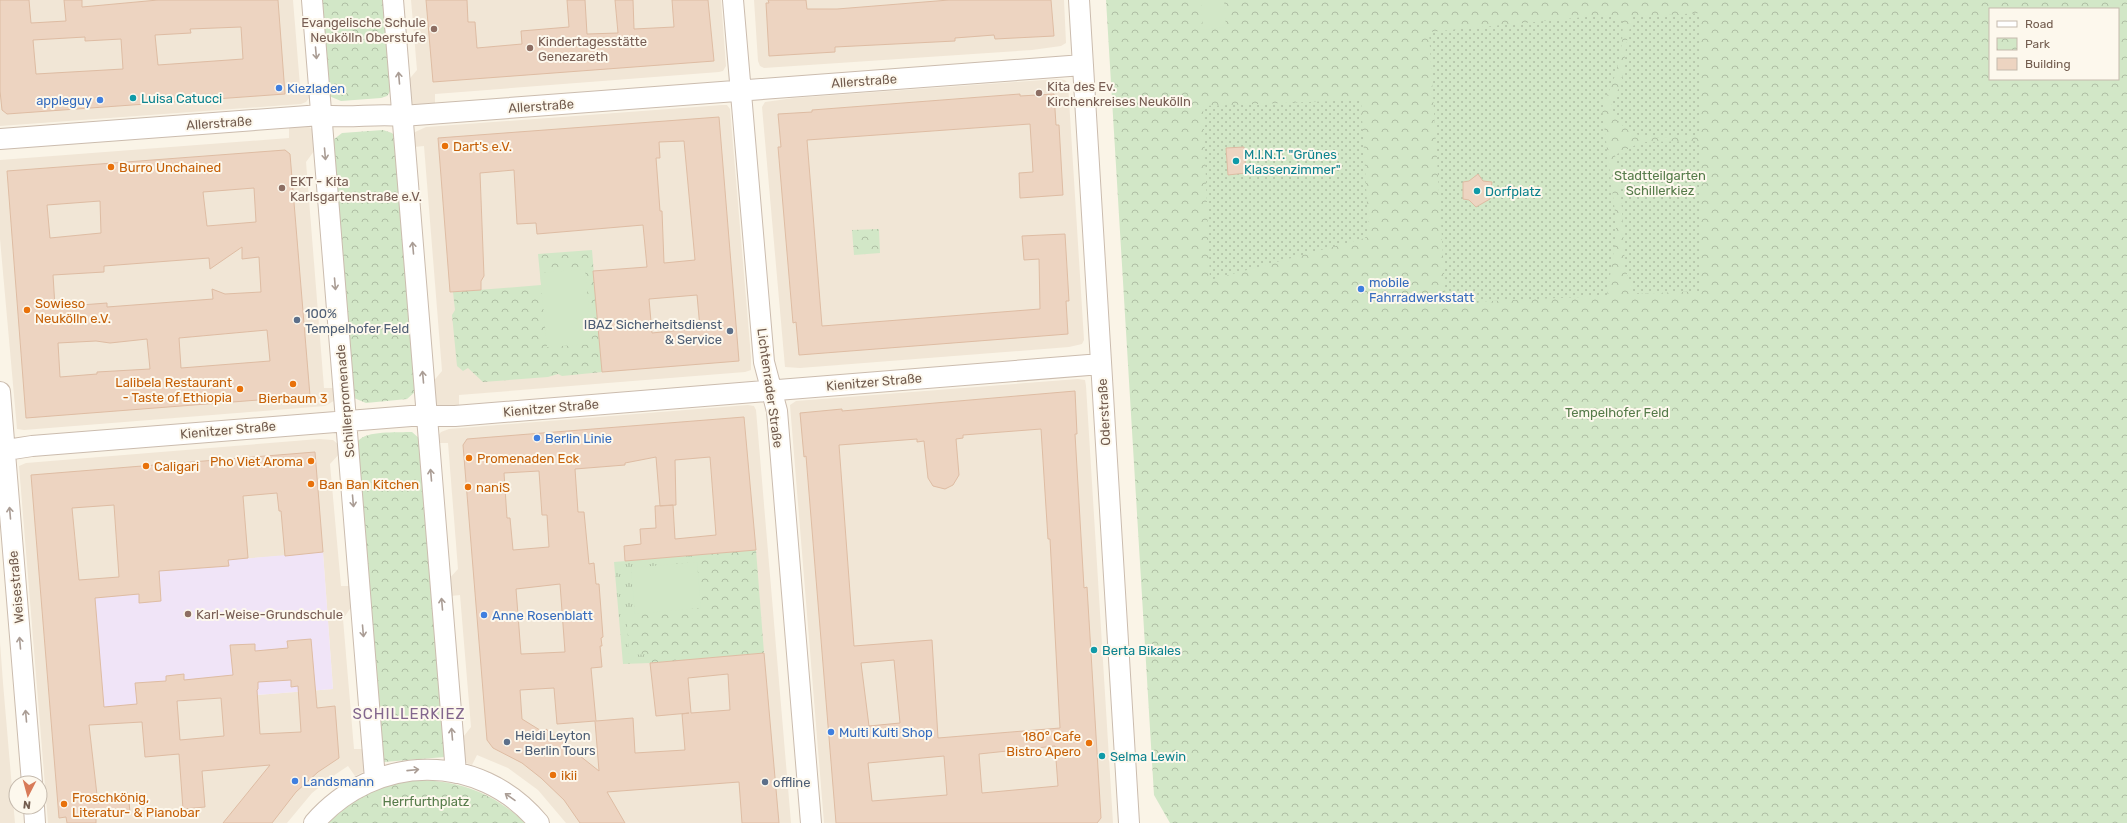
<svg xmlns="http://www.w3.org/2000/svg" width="2127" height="823" font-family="Rubik,sans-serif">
  <defs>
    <pattern id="grass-tufts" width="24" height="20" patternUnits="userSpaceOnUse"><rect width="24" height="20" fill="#d2e7c7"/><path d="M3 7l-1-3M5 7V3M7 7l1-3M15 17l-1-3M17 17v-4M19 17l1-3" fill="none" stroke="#afbea4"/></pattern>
    <pattern id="park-crowns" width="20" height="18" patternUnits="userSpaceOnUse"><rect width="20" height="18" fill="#d2e7c7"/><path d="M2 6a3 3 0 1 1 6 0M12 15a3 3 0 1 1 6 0" fill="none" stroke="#afbea4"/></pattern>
    <pattern id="garden-dots" width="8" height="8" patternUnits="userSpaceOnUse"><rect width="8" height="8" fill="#d2e7c7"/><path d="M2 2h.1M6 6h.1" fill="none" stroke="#afbea4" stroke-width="1.8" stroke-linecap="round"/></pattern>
  </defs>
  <rect width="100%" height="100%" fill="#faf4e7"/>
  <path fill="#f1e6d6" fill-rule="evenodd" d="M 0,0 L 293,0 L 300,86 L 309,85 L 311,95 L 306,102 L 301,104 L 0,126 Z
    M 411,0 L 721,0 L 726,66 L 723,71 L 719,72 L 435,94 L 435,105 L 414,106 L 410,101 L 406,83 L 417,70 Z
    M 754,0 L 1064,0 L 1066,43 L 1061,46 L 1032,50 L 764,68 L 760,66 L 758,61 Z
    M 1057,79 L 1065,80 L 1068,84 L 1084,340 L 1082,344 L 1069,347 L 800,368 L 785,367 L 762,107 L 765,102 L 794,98 Z
    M 722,105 L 727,105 L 730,109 L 751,357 L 751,370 L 745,372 L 459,395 L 459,406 L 438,406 L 435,404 L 431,384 L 442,371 L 424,146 L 414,147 L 412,137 L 415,132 L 426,127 Z
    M 308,126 L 313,130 L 317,147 L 306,162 L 324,388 L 334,388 L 335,400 L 332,402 L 325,406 L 24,430 L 17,429 L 0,239 L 0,160 L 289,138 L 289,127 Z
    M 1078,379 L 1085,380 L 1086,386 L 1113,823 L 824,823 L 790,405 L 796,401 Z
    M 748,405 L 754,406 L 756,410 L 791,823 L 566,823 L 538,790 L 508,768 L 477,755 L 472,765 L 466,763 L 462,758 L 460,741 L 471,727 L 460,595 L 451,596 L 447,581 L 458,569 L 448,443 L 438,443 L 437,438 L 441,432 L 449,429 Z
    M 319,439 L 333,440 L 340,446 L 341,452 L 330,464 L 341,586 L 350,586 L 354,603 L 343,619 L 354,749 L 363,749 L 365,769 L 363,772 L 355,776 L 348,766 L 336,774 L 312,793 L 287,823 L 48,823 L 19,466 L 26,463 ZM 323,553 L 333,689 L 57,711 L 88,598 L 139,594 L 228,560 Z
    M 0,642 L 3,683 L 15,823 L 0,823 Z"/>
  <path fill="#f0e4f7" d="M 225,525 L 228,560 L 323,552 L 333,689 L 57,711 L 88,598 L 138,594 L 134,532 Z"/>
  <path fill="url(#grass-tufts)" d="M 756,550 L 650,654 L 650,663 L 623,664 L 614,562 Z"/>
  <path fill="url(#park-crowns)" fill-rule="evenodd" d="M 318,0 L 386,0 L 391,90 L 387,96 L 381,98 L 341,101 L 329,96 Z
    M 1106,0 L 2127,0 L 2127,823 L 1170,823 L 1154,795 ZM 1990,9 L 2118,9 L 2118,79 L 1990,79 Z
    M 383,130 L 392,133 L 396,138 L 416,391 L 407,399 L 366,403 L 354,398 L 333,140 L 342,133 Z
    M 879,229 L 880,253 L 854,255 L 852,230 Z
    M 592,250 L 602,372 L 562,376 L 558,374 L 548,377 L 483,382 L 468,368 L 463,371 L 457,366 L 452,315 L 455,310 L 453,292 L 541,285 L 538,254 Z
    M 406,432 L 412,432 L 420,439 L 445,757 L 384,762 L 382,761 L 356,444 C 363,430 392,433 406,432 Z
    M 756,550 L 764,653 L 650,663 L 650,654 L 629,655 L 627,623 L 636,622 L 631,568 L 697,562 L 697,555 Z
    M 422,780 C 463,782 495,794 525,823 L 328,823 L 346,807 L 383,782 Z"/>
  <path fill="url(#garden-dots)" d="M 1701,13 L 1701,136 C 1682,136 1661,139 1643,136 C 1632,135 1611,119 1611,107 C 1612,96 1621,89 1622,79 C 1625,58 1626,37 1633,17 Z
    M 1606,15 L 1623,21 L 1622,43 L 1616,73 L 1602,109 L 1616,220 L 1616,236 L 1607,296 L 1446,303 L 1429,32 Z
    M 1361,100 L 1369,237 L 1210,280 L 1203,106 Z
    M 1701,141 L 1701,291 L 1634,294 L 1625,269 L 1622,209 L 1615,155 L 1642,142 Z"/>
  <path fill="#d2e7c7" d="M 1201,0 L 1224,0 L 1226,27 L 1203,30 Z
    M 585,269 L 592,344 L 547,347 L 540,273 Z
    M 697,562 L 701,608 L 635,614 L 631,568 Z"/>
  <path fill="#edd4c1" stroke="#debca3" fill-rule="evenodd" d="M 0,0 L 29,0 L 31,23 L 66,21 L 64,0 L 82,0 L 82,7 L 158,0 L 278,0 L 285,94 L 7,114 L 2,110 L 0,91 ZM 241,27 L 243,59 L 158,65 L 155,35 L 191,33 L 190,29 ZM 85,37 L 85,41 L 121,39 L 123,69 L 36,74 L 33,40 Z
    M 426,0 L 467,0 L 468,22 L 475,22 L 477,48 L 522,44 L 521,31 L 569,27 L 567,0 L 585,0 L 587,34 L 618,33 L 615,0 L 633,0 L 634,29 L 674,27 L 672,0 L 708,0 L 714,61 L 433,82 Z
    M 768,0 L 806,0 L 807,9 L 837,9 L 949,0 L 1051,0 L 1054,36 L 995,39 L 994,35 L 955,38 L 955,41 L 835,47 L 835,52 L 769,56 L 766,3 L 769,3 Z
    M 1020,94 L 1020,96 L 1054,94 L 1056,125 L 1059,125 L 1063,195 L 1020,198 L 1019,173 L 1033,172 L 1030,124 L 807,140 L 822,326 L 1040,309 L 1039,259 L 1024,260 L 1022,236 L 1065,234 L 1069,301 L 1066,301 L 1068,334 L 799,355 L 796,322 L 793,323 L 778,147 L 781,147 L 778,114 L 812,112 L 812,110 Z
    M 719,117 L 739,361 L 602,372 L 593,271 L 647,267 L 643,225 L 537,234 L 536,223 L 517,224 L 514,170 L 480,173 L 484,276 L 481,281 L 481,290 L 450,292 L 438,138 ZM 684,141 L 695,260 L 664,263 L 662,211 L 660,211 L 656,158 L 660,158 L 659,142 ZM 697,295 L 700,328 L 652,333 L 649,299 Z
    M 1244,147 L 1246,173 L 1228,175 L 1226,148 Z
    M 285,150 L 290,154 L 310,396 L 26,418 L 7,171 ZM 254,188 L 256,222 L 207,226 L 203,192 ZM 100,201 L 101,233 L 50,238 L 47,205 ZM 242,247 L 242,259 L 259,257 L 261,292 L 225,294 L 212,289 L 213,299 L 107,307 L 107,303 L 55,307 L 53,275 L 104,272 L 104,266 L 209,258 L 210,269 ZM 267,330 L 270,361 L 181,368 L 179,338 ZM 147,339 L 150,369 L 97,372 L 97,374 L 60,377 L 58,343 L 96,341 L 110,343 Z
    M 1478,174 L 1483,181 L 1492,182 L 1490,199 L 1476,207 L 1469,200 L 1463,199 L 1463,182 L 1469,181 Z
    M 1075,391 L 1077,434 L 1075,434 L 1084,588 L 1087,587 L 1101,818 L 1097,823 L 836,823 L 806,456 L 804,457 L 800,413 L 842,409 L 842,411 ZM 1041,429 L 1048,539 L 1050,539 L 1060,728 L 938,738 L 932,640 L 854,646 L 839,445 L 917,439 L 917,442 L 924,441 L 928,478 L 933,486 L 945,489 L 953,485 L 959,475 L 956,439 L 963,438 L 963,435 ZM 894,660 L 900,723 L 869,726 L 861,663 ZM 1055,746 L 1058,786 L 982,793 L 979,754 ZM 944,756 L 947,795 L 872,801 L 868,763 Z
    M 744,417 L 756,550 L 625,561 L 624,546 L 641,544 L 640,529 L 656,528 L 655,506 L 673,505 L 675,539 L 716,535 L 710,457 L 675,460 L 676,505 L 660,506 L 656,457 L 625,463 L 625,465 L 575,469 L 578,512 L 584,512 L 589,564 L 594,563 L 596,584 L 599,584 L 603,637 L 601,638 L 602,646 L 600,646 L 602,667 L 591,668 L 596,721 L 633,718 L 635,753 L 685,750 L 682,714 L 689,713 L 656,716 L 650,663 L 764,653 L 779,823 L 742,823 L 739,782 L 607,792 L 625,823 L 580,823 L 564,800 L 541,778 L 522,763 L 493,748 L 487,740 L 463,445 L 467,439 ZM 539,471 L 542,515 L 547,515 L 549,547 L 513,550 L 510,518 L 507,518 L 504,473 ZM 560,584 L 565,652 L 521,654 L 516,589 ZM 728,674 L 730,710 L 691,713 L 688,678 ZM 554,688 L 557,724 L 595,721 L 599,771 L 546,729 L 543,732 L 522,719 L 520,690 Z
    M 315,452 L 323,552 L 285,556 L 281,511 L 279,511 L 277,493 L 243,496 L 248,558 L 228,560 L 229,566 L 159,571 L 161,601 L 139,603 L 139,594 L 95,598 L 104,707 L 137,704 L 135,683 L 166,681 L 166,676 L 184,674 L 184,680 L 233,675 L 230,645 L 255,644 L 255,651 L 288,648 L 287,641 L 311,639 L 317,708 L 335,706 L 339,758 L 318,772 L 296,792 L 272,823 L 223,823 L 270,765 L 202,771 L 205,807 L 183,809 L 179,754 L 145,757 L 142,722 L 89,725 L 97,795 L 128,793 L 130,812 L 96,815 L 96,823 L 67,823 L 66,817 L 59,818 L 31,475 ZM 114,505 L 119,577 L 79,580 L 72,508 ZM 291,680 L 291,687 L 298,686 L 301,732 L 260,734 L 257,690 L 258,689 L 258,682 ZM 221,698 L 224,736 L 180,740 L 177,701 Z"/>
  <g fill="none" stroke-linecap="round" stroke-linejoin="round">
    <g stroke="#cbbcae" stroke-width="22">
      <path id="minor" d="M 312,0 L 375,779
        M 393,0 L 456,773
        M 733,0 L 764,362 L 777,411 L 811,823
        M 1079,0 L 1129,823
        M 0,139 L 321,115 C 348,119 375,113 402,116 L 1083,65
        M 0,392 L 32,783
        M 0,451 L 32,446 L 411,416 L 455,416 L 1101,364
        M 34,807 L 35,823
        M 314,823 C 375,753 479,751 539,823"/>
    </g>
    <use href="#minor" stroke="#fff" stroke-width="20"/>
  </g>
  <defs><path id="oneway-shaft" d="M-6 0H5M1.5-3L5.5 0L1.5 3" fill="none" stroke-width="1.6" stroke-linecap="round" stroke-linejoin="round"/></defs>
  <g stroke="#aa9d95">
    <use href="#oneway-shaft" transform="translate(316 53) rotate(85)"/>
    <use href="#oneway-shaft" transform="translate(399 78) rotate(-95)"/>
    <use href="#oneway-shaft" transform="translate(325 154) rotate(85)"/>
    <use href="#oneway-shaft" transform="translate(413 248) rotate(-95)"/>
    <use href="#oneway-shaft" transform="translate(335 284) rotate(85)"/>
    <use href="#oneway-shaft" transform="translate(423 377) rotate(-95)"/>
    <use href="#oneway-shaft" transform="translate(431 475) rotate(-95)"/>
    <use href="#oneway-shaft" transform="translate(353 501) rotate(85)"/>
    <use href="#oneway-shaft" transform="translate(10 513) rotate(-95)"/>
    <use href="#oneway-shaft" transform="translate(442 604) rotate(-95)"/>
    <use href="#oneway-shaft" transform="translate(363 631) rotate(85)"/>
    <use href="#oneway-shaft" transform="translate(20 643) rotate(-95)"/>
    <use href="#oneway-shaft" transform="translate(26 716) rotate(-95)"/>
    <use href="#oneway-shaft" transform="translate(452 734) rotate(-95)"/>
    <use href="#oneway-shaft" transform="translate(413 770) rotate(-6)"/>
    <use href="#oneway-shaft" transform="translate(510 797) rotate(-145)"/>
  </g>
  <g fill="#8d6e63" stroke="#fdf8ed" stroke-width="1.5">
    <circle cx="434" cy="29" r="4"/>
    <circle cx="530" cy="48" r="4"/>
    <circle cx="1039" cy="93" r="4"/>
    <circle cx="282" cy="188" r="4"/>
    <circle cx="188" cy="614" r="4"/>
  </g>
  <g fill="#3f7fe0" stroke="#fdf8ed" stroke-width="1.5">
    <circle cx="279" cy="88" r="4"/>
    <circle cx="100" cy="100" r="4"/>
    <circle cx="1361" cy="289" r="4"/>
    <circle cx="537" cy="438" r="4"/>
    <circle cx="484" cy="615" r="4"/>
    <circle cx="831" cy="732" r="4"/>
    <circle cx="295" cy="781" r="4"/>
  </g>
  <g fill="#0f9aa8" stroke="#fdf8ed" stroke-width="1.5">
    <circle cx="133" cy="98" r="4"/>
    <circle cx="1236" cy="161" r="4"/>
    <circle cx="1477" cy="191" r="4"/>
    <circle cx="1094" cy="650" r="4"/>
    <circle cx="1102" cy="756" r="4"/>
  </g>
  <g fill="#e8710a" stroke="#fdf8ed" stroke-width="1.5">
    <circle cx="445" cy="146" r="4"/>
    <circle cx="111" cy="167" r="4"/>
    <circle cx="27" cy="310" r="4"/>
    <circle cx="293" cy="384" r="4"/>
    <circle cx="240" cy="389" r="4"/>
    <circle cx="469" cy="458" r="4"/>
    <circle cx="311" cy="461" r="4"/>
    <circle cx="146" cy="466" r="4"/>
    <circle cx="311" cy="484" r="4"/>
    <circle cx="468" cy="487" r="4"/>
    <circle cx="1089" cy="743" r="4"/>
    <circle cx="553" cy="775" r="4"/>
    <circle cx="64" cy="804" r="4"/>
  </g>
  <g fill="#5c6f8a" stroke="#fdf8ed" stroke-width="1.5">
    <circle cx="297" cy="320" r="4"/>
    <circle cx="730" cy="331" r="4"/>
    <circle cx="507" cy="742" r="4"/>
    <circle cx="765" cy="782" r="4"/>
  </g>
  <g text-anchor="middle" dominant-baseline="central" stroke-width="4" stroke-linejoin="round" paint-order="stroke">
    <g font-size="13" fill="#785e54" stroke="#fdf8ed" text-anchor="start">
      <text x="426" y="22" text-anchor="end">Evangelische Schule<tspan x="426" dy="15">Neukölln Oberstufe</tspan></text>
      <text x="538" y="41">Kindertagesstätte<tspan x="538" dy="15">Genezareth</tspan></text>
      <text x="1047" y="86">Kita des Ev.<tspan x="1047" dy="15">Kirchenkreises Neukölln</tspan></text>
      <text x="290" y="181">EKT - Kita<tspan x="290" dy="15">Karlsgartenstraße e.V.</tspan></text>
      <text x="196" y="614">Karl-Weise-Grundschule</text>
    </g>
    <g font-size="13" fill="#725c4e" stroke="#fdf8ed">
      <text transform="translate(864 81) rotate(-4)">Allerstraße</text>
      <text transform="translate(541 106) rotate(-4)">Allerstraße</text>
      <text transform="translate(219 123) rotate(-4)">Allerstraße</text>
      <text transform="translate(874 382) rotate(-5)">Kienitzer Straße</text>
      <text transform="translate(770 388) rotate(82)">Lichtenrader Straße</text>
      <text transform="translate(345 401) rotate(-95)">Schillerpromenade</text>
      <text transform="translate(551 408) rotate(-5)">Kienitzer Straße</text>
      <text transform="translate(1104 412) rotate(-93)">Oderstraße</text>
      <text transform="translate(228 430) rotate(-5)">Kienitzer Straße</text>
      <text transform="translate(16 587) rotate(-95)">Weisestraße</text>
    </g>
    <g font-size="13" fill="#366cbe" stroke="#fdf8ed" text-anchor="start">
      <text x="287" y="88">Kiezladen</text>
      <text x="92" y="100" text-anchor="end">appleguy</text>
      <text x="1369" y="282">mobile<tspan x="1369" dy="15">Fahrradwerkstatt</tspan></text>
      <text x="545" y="438">Berlin Linie</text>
      <text x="492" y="615">Anne Rosenblatt</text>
      <text x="839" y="732">Multi Kulti Shop</text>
      <text x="303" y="781">Landsmann</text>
    </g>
    <g font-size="13" fill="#0d838f" stroke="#fdf8ed" text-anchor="start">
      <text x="141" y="98">Luisa Catucci</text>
      <text x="1244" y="154">M.I.N.T. "Grünes<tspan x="1244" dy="15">Klassenzimmer"</tspan></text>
      <text x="1485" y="191">Dorfplatz</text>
      <text x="1102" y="650">Berta Bikales</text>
      <text x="1110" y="756">Selma Lewin</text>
    </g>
    <g font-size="13" fill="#c56008" stroke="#fdf8ed" text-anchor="start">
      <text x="453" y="146">Dart's e.V.</text>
      <text x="119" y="167">Burro Unchained</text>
      <text x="35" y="303">Sowieso<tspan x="35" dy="15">Neukölln e.V.</tspan></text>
      <text x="232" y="382" text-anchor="end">Lalibela Restaurant<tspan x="232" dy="15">- Taste of Ethiopia</tspan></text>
      <text x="293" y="398" text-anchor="middle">Bierbaum 3</text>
      <text x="477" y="458">Promenaden Eck</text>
      <text x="303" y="461" text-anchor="end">Pho Viet Aroma</text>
      <text x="154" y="466">Caligari</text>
      <text x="319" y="484">Ban Ban Kitchen</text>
      <text x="476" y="487">naniS</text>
      <text x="1081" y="736" text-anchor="end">180° Cafe<tspan x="1081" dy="15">Bistro Apero</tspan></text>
      <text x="561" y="775">ikii</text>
      <text x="72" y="797">Froschkönig,<tspan x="72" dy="15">Literatur- &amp; Pianobar</tspan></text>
    </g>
    <g font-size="13" fill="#567b4a" stroke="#fdf8ed">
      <text x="1660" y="175">Stadtteilgarten<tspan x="1660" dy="15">Schillerkiez</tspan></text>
      <text x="1617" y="412">Tempelhofer Feld</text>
      <text x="426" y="801">Herrfurthplatz</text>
    </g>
    <g font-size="13" fill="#4e5e75" stroke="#fdf8ed" text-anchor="start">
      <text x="305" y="313">100%<tspan x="305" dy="15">Tempelhofer Feld</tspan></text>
      <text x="722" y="324" text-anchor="end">IBAZ Sicherheitsdienst<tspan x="722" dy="15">&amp; Service</tspan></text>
      <text x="515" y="735">Heidi Leyton<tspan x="515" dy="15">- Berlin Tours</tspan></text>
      <text x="773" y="782">offline</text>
    </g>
    <g font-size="15" letter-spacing="1" fill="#82668d" stroke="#fdf8ed">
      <text x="409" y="714">SCHILLERKIEZ</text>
    </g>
  </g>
  <rect x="1989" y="8" width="130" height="72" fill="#fdf8ed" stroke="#c5baad"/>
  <rect x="1997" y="21" width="20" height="6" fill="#ffffff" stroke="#c5baad"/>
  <text x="2025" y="28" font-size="12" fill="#725c4e">Road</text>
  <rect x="1997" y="38" width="20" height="12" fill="url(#park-crowns)" stroke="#c5baad"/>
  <text x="2025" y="48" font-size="12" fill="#725c4e">Park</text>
  <rect x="1997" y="58" width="20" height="12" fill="#edd4c1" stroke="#c5baad"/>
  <text x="2025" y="68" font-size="12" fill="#725c4e">Building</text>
  <g transform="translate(28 795) rotate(186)"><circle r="19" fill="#fdf8ed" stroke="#c5baad"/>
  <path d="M0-3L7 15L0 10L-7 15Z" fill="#d87a58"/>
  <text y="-6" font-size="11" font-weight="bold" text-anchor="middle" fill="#725c4e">N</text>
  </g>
</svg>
